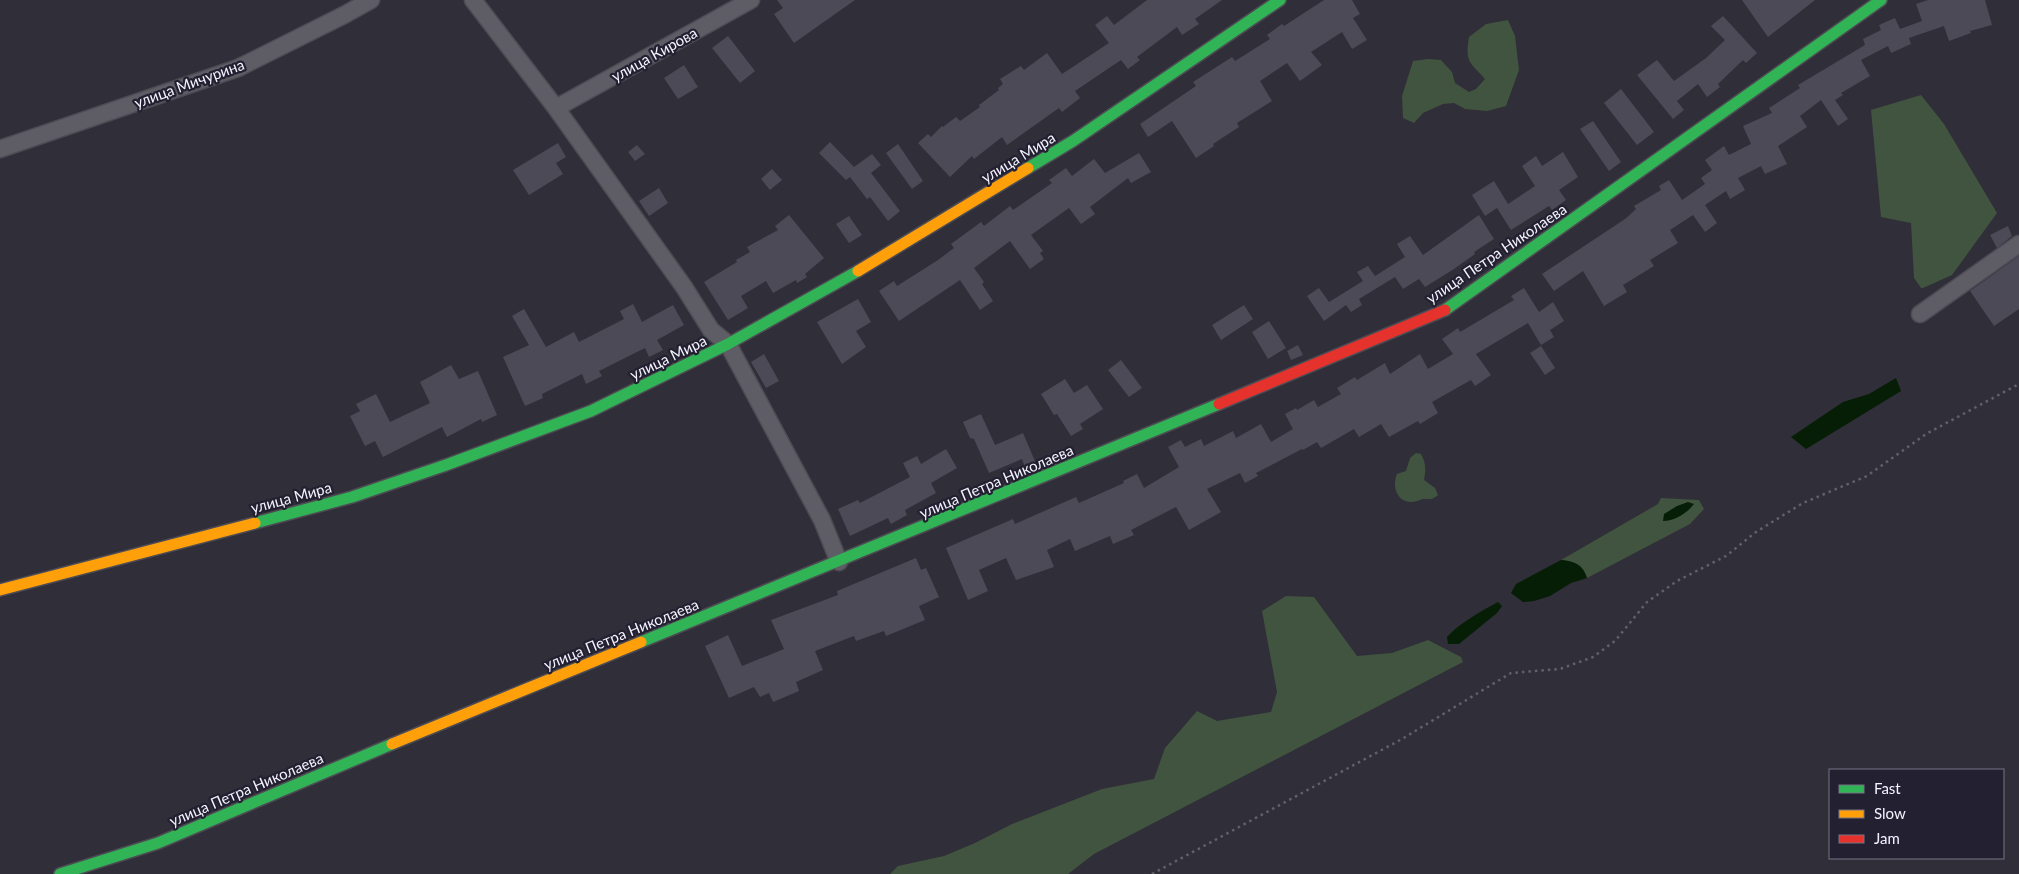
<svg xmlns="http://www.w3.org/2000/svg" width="2019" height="874" font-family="Lato,sans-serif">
  <rect width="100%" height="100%" fill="#302e38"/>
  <path fill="#40543f" d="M 1508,20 L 1515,36 L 1519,70 L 1506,106 L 1487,111 L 1465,109 L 1454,103 L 1443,104 L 1423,113 L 1414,123 L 1403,118 L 1402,96 L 1413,61 L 1428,59 L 1441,60 L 1452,72 L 1455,83 L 1469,92 L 1476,89 L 1485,79 C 1469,61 1465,62 1469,37 L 1486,24 Z
    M 1921,95 L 1944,124 L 1997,213 L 1952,275 L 1923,288 L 1921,288 L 1914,278 L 1911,223 L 1881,217 L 1871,110 Z
    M 1416,453 L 1421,454 C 1426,463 1426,470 1424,480 L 1435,488 L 1438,495 C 1432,500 1430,499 1423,499 C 1419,500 1415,502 1411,502 C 1396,502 1392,485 1397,474 L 1406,471 L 1410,458 Z
    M 1661,498 L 1699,500 L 1704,509 L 1690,524 L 1587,578 C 1583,565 1575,562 1561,560 L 1658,504 Z
    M 1286,596 L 1314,597 L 1357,656 L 1392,653 L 1428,640 L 1461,657 L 1463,662 L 1094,854 L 1068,874 L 890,874 L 898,866 L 944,856 L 975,843 L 1012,824 L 1102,789 L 1154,779 L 1165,748 L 1197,711 L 1217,721 L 1271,712 L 1277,692 L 1262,611 Z"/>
  <path fill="#051e05" d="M 1896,378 L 1901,391 L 1806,449 L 1791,437 L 1843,402 L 1869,394 Z
    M 1688,502 L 1694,504 C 1687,513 1675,521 1663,521 L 1664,514 L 1677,506 Z
    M 1561,560 C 1575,561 1583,565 1587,578 L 1571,583 L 1550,596 L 1534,601 L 1523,602 L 1511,593 L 1516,584 Z
    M 1498,602 L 1502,606 L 1497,613 L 1459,644 L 1448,644 L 1447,637 C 1461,622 1480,612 1498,602 Z"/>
  <path fill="#4d4a58" d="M 777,0 L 855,0 L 794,43 L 774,14 L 783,8 Z
    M 1147,0 L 1222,0 L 1195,19 L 1199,24 L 1182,35 L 1177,27 L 1137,57 L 1140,60 L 1128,69 L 1121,60 L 1075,91 L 1080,98 L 1062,112 L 1059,108 L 1007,145 L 1002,137 L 974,159 L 972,156 L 950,177 L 918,143 L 928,134 L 931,137 L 942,126 L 943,127 L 956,117 L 960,121 L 980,107 L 979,105 L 999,90 L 998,88 L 1003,84 L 1000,79 L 1021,66 L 1024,70 L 1047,53 L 1062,74 L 1109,43 L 1095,25 L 1107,16 L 1114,25 Z
    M 1324,0 L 1352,0 L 1360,14 L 1353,18 L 1367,40 L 1352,49 L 1342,32 L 1311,52 L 1322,65 L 1300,81 L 1287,63 L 1260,81 L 1272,101 L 1237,123 L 1239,127 L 1213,144 L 1214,146 L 1196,158 L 1172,121 L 1148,137 L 1140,124 L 1196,86 L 1193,82 L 1232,57 L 1235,61 L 1270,39 L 1267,35 L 1282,24 L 1284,26 Z
    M 1742,0 L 1815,0 L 1768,37 Z
    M 1928,0 L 1985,0 L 1992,25 L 1970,31 L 1971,33 L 1949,41 L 1944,26 L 1909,38 L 1911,44 L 1891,53 L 1888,46 L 1861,60 L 1870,76 L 1841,93 L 1843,95 L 1835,100 L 1848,119 L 1838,126 L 1821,100 L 1800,116 L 1807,127 L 1778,146 L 1787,164 L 1765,174 L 1761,166 L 1738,178 L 1745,190 L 1730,199 L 1726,191 L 1705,205 L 1717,223 L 1705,232 L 1693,215 L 1670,230 L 1678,243 L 1650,260 L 1654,266 L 1623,285 L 1627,292 L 1604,306 L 1583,271 L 1554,291 L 1542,274 L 1625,219 L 1636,209 L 1634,206 L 1661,190 L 1659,186 L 1669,180 L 1682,200 L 1705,184 L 1701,178 L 1712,170 L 1705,160 L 1724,146 L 1729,155 L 1751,144 L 1743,126 L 1772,113 L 1769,108 L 1800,88 L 1798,85 L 1865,45 L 1863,39 L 1881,30 L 1879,25 L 1895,18 L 1900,29 L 1922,21 L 1916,4 Z
    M 1723,16 L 1757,53 L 1746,63 L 1743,60 L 1718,84 L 1720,87 L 1707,97 L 1698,84 L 1677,101 L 1684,110 L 1673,119 L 1637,75 L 1657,60 L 1674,81 L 1706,58 L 1725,40 L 1711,26 Z
    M 728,36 L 755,71 L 740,83 L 712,48 Z
    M 684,65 L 698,87 L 678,99 L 664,78 Z
    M 1621,89 L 1654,132 L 1637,145 L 1604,103 Z
    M 1593,121 L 1621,162 L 1609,171 L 1580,129 Z
    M 830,142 L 854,167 L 872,154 L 881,165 L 871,173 L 900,211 L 888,221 L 870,197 L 867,199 L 850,177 L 846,180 L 819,153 Z
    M 558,143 L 566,157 L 556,163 L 563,174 L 529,195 L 513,170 Z
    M 898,144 L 923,181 L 912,189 L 886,153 Z
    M 637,145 L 645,154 L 635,161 L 628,152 Z
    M 1563,152 L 1578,177 L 1559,190 L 1566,200 L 1552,210 L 1549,206 L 1511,230 L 1497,208 L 1485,216 L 1472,195 L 1494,181 L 1508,204 L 1535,186 L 1522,166 L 1536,156 L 1542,166 Z
    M 1139,153 L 1151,172 L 1131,183 L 1128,178 L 1090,207 L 1095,214 L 1081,224 L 1069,208 L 1031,235 L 1043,251 L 1040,253 L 1044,259 L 1030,269 L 1010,241 L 974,268 L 984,282 L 982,284 L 993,301 L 980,310 L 960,280 L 899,321 L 879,291 L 894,281 L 897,286 L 938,260 L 954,248 L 951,244 L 981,222 L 984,226 L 1010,206 L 1013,210 L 1052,183 L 1049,180 L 1066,168 L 1072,176 L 1094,159 L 1105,173 Z
    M 772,169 L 782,180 L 770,190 L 761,179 Z
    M 659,188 L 668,203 L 649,216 L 639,201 Z
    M 789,215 L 824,258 L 805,274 L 807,277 L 797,283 L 796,280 L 773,293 L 766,281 L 741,296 L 748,308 L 728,320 L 704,282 L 737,262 L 736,260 L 750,252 L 747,247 L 778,230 L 775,226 Z
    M 1479,215 L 1494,239 L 1474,252 L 1475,254 L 1454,269 L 1425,287 L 1419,279 L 1403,289 L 1395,277 L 1359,299 L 1362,305 L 1351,312 L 1346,305 L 1324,321 L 1307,296 L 1319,288 L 1329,302 L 1363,281 L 1357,272 L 1368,266 L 1375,276 L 1405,257 L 1397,244 L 1410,236 L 1423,255 Z
    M 849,216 L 862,235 L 849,243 L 836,224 Z
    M 2008,226 L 2012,236 L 1997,248 L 1990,235 Z
    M 2019,256 L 2019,309 L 1994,326 L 1970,291 Z
    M 1524,288 L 1539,312 L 1553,302 L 1564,321 L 1550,330 L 1554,337 L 1541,345 L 1528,323 L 1476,354 L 1491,375 L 1475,386 L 1471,380 L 1432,402 L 1438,413 L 1420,424 L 1418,421 L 1389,437 L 1381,424 L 1359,437 L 1354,429 L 1321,448 L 1317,442 L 1303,450 L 1302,449 L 1256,473 L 1258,476 L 1245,483 L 1240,473 L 1207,489 L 1221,512 L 1189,530 L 1176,507 L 1131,530 L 1134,535 L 1113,544 L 1110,536 L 1075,551 L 1070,539 L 1047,550 L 1054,567 L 1016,580 L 1006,558 L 979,570 L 988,591 L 968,600 L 946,548 L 1013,519 L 1015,524 L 1076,497 L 1079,503 L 1124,483 L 1123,481 L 1137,474 L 1144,488 L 1179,467 L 1168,447 L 1181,440 L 1185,447 L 1201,439 L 1204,446 L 1233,431 L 1236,438 L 1261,424 L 1271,442 L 1293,429 L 1285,414 L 1296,408 L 1297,410 L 1314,400 L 1318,407 L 1341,394 L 1337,388 L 1355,377 L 1357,380 L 1385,363 L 1390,374 L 1420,354 L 1428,369 L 1453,354 L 1442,339 L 1458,328 L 1460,332 L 1514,300 L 1511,296 Z
    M 858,299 L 871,322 L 856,331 L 866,347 L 842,364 L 817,322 Z
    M 633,304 L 642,322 L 673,305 L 684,325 L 657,340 L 663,350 L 649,357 L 645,348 L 599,371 L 602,376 L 586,384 L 582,374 L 542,394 L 543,398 L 525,406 L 503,357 L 529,345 L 512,316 L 524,309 L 546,347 L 574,332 L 579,342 L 624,319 L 620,311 Z
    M 1244,305 L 1253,319 L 1221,340 L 1212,325 Z
    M 1269,321 L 1286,348 L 1268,359 L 1252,332 Z
    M 1298,345 L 1303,355 L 1291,360 L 1287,351 Z
    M 1541,346 L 1555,368 L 1545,375 L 1530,353 Z
    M 764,354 L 779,381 L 766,388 L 751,362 Z
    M 1121,360 L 1142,388 L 1129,397 L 1108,370 Z
    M 451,365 L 459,379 L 478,371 L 497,415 L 482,422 L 481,419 L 447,437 L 442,427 L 383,457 L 375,441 L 365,446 L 350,416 L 360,411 L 356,404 L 376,394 L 390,422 L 430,403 L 420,382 Z
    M 1065,379 L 1074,393 L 1087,385 L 1103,409 L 1080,424 L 1083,429 L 1071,436 L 1057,414 L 1054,415 L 1041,394 Z
    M 981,414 L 995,445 L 1023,433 L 1037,466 L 1026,470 L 1022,459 L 989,473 L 974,439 L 970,438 L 963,422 Z
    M 946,449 L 957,468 L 931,483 L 936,493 L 905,510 L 907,515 L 891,524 L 888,518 L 850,536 L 838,509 L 858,500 L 860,503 L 910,477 L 903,463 L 917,456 L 921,464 Z
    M 916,558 L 921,570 L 926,568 L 939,597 L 919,606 L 925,620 L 886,636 L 884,631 L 856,641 L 854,636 L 815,651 L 823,670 L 796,682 L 799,691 L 773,702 L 769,693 L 760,697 L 754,687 L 729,698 L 705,646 L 728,635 L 742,666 L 784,649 L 771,620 L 838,595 L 837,591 Z"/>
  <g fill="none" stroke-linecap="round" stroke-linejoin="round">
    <g stroke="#4d4c54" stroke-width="19">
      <path id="street" d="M 473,0 L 556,108 L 684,287 L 711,330 L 728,344 L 822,520 L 839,562
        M 556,108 L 751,0
        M 0,149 L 238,68 L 344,15 L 371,0
        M 1920,314 L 2019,244"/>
    </g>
    <g stroke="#4d4c54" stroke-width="14">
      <path id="fast" d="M 1028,168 L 1073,141 L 1280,0
        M 1445,310 L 1881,0
        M 255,523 L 352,497 L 446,465 L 591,411 L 728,344 L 858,271
        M 641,642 L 1219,404
        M 60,874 L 158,843 L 392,744"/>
    </g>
    <g stroke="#4d4c54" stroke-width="14">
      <path id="slow" d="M 858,271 L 1028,168
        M 0,590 L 255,523
        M 392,744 L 641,642"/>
    </g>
    <g stroke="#4d4c54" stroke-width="14">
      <path id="jam" d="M 1219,404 L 1445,310"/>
    </g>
    <path stroke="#626168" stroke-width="2.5" stroke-dasharray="2.5 4" stroke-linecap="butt" d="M 1152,874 L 1402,739 L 1511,673 L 1560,669 L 1593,657 L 1615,641 L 1647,602 L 1677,581 L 1726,556 L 1756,532 L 1803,503 L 1867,476 L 1926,434 L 2019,384"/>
    <use href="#street" stroke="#5e5d65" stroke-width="16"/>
    <use href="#fast" stroke="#30b455" stroke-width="11"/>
    <use href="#slow" stroke="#ff9f0a" stroke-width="11"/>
    <use href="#jam" stroke="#e5322d" stroke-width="11"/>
  </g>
  <g text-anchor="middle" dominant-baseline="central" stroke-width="4.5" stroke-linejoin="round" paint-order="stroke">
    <g font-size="15" fill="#f4f3ff" stroke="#232131">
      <text transform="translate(654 54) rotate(-29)">улица Кирова</text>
      <text transform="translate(189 83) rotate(-20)">улица Мичурина</text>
      <text transform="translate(1018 157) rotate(-31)">улица Мира</text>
      <text transform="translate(1496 253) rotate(-34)">улица Петра Николаева</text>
      <text transform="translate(668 357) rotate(-26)">улица Мира</text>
      <text transform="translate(996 481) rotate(-23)">улица Петра Николаева</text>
      <text transform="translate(291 497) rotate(-15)">улица Мира</text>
      <text transform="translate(621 634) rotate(-22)">улица Петра Николаева</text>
      <text transform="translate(246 789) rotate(-23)">улица Петра Николаева</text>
    </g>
  </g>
  <rect x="1829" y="769" width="175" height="90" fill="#232131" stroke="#777583"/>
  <rect x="1839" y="785" width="25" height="8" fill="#30b455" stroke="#777583"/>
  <text x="1874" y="794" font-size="15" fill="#f4f3ff">Fast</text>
  <rect x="1839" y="810" width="25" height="8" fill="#ff9f0a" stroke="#777583"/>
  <text x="1874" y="819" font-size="15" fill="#f4f3ff">Slow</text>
  <rect x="1839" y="835" width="25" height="8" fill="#e5322d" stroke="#777583"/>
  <text x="1874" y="844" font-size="15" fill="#f4f3ff">Jam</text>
</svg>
